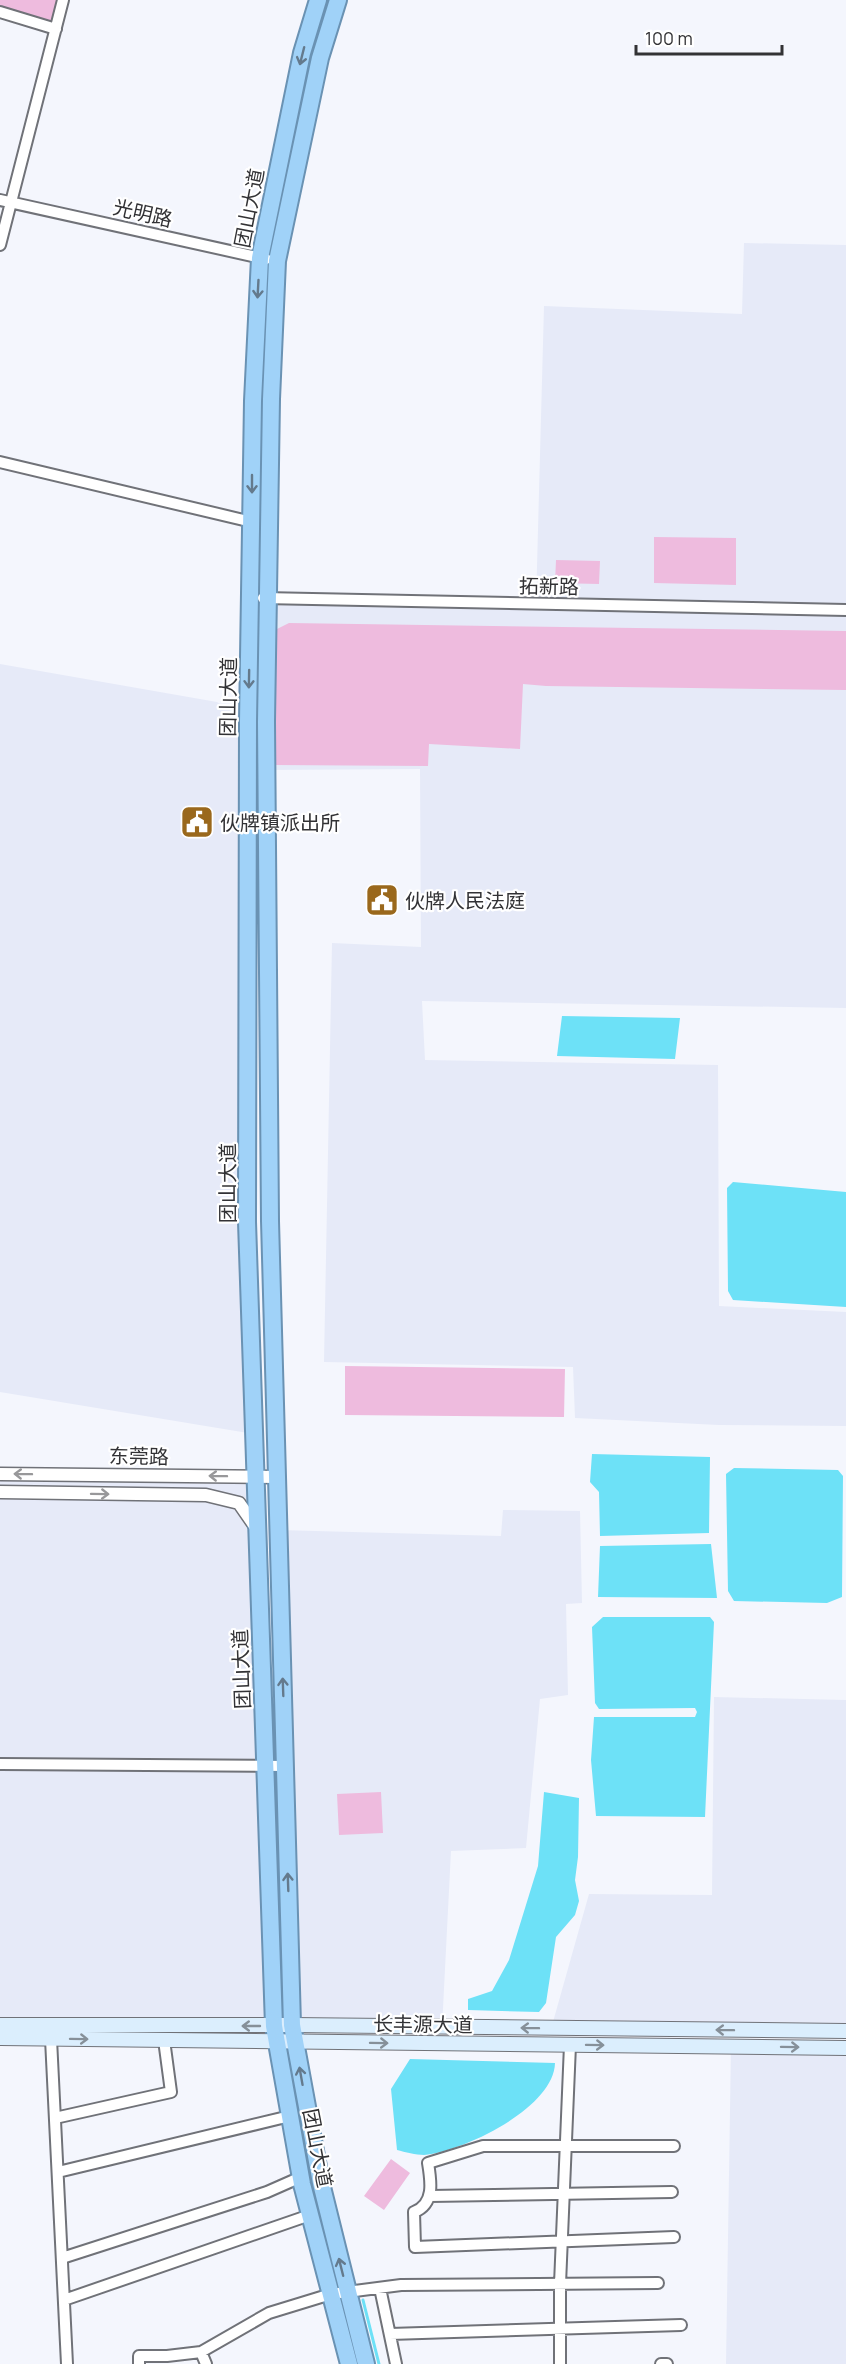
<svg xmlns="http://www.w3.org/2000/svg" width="846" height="2364" font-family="Manrope,'Noto Sans SC',sans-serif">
  <rect width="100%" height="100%" fill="#f4f6fd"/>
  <path fill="#e6eaf8" d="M 744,243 L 846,245 L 846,1008 L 422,1001 L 425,1060 L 718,1065 L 719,1306 L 846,1312 L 846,1426 L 719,1425 L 575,1418 L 573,1367 L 324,1362 L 332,943 L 421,947 L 420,769 L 266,770 L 269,598 L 536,604 L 544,306 L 742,314 Z
    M 0,664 L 217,702 L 248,722 L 254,1434 L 0,1392 Z
    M 0,1481 L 256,1484 L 274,2026 L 0,2025 Z
    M 503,1510 L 580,1511 L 582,1603 L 566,1604 L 568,1695 L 540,1699 L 526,1848 L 451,1851 L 442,2028 L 292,2025 L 278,1530 L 501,1536 Z
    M 714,1697 L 846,1700 L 846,2031 L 551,2029 L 589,1894 L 712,1895 Z
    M 731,2047 L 846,2048 L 846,2364 L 726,2364 Z"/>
  <path fill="#eebbde" d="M 0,0 L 63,0 L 56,29 L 0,12 Z
    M 654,537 L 736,538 L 736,585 L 654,583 Z
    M 556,560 L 600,561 L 599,584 L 555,583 Z
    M 289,623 L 846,631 L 846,690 L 546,686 L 523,684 L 520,749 L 429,744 L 428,766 L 274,765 L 275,630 Z
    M 345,1366 L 565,1369 L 564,1417 L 345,1415 Z
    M 381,1792 L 383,1833 L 339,1835 L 337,1794 Z
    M 391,2159 L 410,2173 L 384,2210 L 364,2196 Z"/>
  <path fill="#6de1f7" d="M 562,1016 L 680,1018 L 675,1059 L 557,1056 Z
    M 733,1182 L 846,1192 L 846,1307 L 733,1300 L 728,1291 L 727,1188 Z
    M 592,1454 L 710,1457 L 709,1533 L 600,1536 L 599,1492 L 590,1482 Z
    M 734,1468 L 838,1470 L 843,1476 L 842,1597 L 827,1603 L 734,1601 L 728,1591 L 726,1474 Z
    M 711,1544 L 717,1598 L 598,1597 L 600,1546 Z
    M 603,1617 L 710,1617 L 714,1622 L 705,1817 L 596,1816 L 591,1760 L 594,1717 L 695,1717 L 697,1712 L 695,1708 L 599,1709 L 595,1703 L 592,1627 Z
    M 544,1792 L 579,1798 L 578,1857 L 575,1880 L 579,1901 L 575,1915 L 556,1937 L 546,2003 L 539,2012 L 468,2010 L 468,1999 L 492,1991 L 509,1960 L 538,1866 Z
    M 410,2059 L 555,2063 C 554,2108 464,2151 424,2155 C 416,2155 405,2152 397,2150 L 391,2089 Z"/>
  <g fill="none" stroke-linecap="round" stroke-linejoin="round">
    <path stroke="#6de1f7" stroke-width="3" d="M 363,2300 L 379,2364"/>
    <g stroke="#707278" stroke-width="14">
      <path id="minor" d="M 0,12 L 56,29
        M 0,200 L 266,259
        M 0,245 L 63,0
        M 0,462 L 252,522
        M 263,598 L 846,610
        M 0,1764 L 285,1766
        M 51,2039 L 67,2364
        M 55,2118 L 171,2092 L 164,2040
        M 58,2172 L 290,2116
        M 430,2196 L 672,2192
        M 674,2237 L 415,2247 L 414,2212 C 435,2204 431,2181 428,2163 L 483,2146 L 674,2146
        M 62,2258 L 267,2192 L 301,2177
        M 380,2288 L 396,2364
        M 64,2300 L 310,2215
        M 390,2334 L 681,2325
        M 201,2352 L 206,2364
        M 139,2364 L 139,2356 L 167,2356 L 201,2352 L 269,2313 L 331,2294 L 347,2292 L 401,2285 L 658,2283
        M 560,2364 L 560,2284 L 570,2045
        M 661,2364 L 667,2364"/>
    </g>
    <g stroke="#707278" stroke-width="15">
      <path id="tertiary" d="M 0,1474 L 277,1477
        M 0,1492 L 206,1495 L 239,1503 L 257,1529"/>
    </g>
    <g stroke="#707278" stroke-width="16">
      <path id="secondary" d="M 0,2025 L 292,2025 L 846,2031
        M 0,2038 L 846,2048"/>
    </g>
    <g stroke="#6a92b3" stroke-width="20">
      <path id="trunk" d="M 318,0 L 302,53 L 260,258 L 253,401 L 248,722 L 247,1222 L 274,2026 L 302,2184 L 349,2364
        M 338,0 L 320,58 L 277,261 L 271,399 L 266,722 L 270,1221 L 292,2025 L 321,2183 L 366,2364"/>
    </g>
    <use href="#minor" stroke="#fff" stroke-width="10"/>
    <use href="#tertiary" stroke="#fff" stroke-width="12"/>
    <use href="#secondary" stroke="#dbeefd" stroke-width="14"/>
    <use href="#trunk" stroke="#a0d2f8" stroke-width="16"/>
  </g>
  <defs><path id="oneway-shaft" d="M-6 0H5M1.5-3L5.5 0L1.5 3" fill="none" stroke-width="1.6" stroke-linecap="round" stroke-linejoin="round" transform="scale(1.5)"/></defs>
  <g stroke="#647a8d">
    <use href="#oneway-shaft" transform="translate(302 56) rotate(104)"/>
    <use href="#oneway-shaft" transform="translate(258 289) rotate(93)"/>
    <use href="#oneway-shaft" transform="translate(252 484) rotate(90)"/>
    <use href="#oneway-shaft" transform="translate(249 679) rotate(91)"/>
    <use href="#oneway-shaft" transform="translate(283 1687) rotate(-92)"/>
    <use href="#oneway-shaft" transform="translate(288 1882) rotate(-92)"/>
    <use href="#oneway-shaft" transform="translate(301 2076) rotate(-100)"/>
    <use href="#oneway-shaft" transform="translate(341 2267) rotate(-104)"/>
  </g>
  <g stroke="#98989a">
    <use href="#oneway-shaft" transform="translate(23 1474) rotate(-179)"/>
    <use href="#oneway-shaft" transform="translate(218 1476) rotate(-179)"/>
    <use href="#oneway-shaft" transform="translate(100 1494) rotate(1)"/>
  </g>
  <g stroke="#869099">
    <use href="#oneway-shaft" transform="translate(251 2026) rotate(-180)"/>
    <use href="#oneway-shaft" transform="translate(530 2028) rotate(-179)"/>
    <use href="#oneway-shaft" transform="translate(725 2030) rotate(-179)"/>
    <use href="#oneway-shaft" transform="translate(79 2039) rotate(1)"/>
    <use href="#oneway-shaft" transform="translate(379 2043) rotate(1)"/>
    <use href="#oneway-shaft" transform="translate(595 2045) rotate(1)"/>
    <use href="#oneway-shaft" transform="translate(790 2047) rotate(1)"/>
  </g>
  <defs>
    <g id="civic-square" transform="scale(1.725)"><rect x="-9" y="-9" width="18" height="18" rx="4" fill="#9a681c" stroke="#fff"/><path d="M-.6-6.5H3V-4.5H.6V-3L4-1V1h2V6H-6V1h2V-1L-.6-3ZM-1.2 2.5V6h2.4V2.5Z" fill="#fff"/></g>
  </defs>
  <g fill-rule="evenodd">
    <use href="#civic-square" x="197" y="822"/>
    <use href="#civic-square" x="382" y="900"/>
  </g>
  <g text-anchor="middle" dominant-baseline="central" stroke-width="4.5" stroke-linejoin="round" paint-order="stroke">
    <g font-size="20" fill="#323235" stroke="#fff">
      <text transform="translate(249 208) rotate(-79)">团山大道</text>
      <text transform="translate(143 213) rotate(13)">光明路</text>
      <text transform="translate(549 586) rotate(1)">拓新路</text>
      <text transform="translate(228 697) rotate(-89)">团山大道</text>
      <text transform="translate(227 1183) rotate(-90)">团山大道</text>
      <text transform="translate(139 1456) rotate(1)">东莞路</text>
      <text transform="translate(241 1669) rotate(-92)">团山大道</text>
      <text transform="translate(423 2024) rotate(1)">长丰源大道</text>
      <text transform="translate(318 2148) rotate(79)">团山大道</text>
    </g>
    <g font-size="20" fill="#323235" stroke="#fff" text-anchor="start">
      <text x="220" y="822">伙牌镇派出所</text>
      <text x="405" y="900">伙牌人民法庭</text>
    </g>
  </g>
  <path d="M636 45v9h146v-9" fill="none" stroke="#323235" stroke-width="3"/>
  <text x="645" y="45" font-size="18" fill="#323235" stroke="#ffffff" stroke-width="4.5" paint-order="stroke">100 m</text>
</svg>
